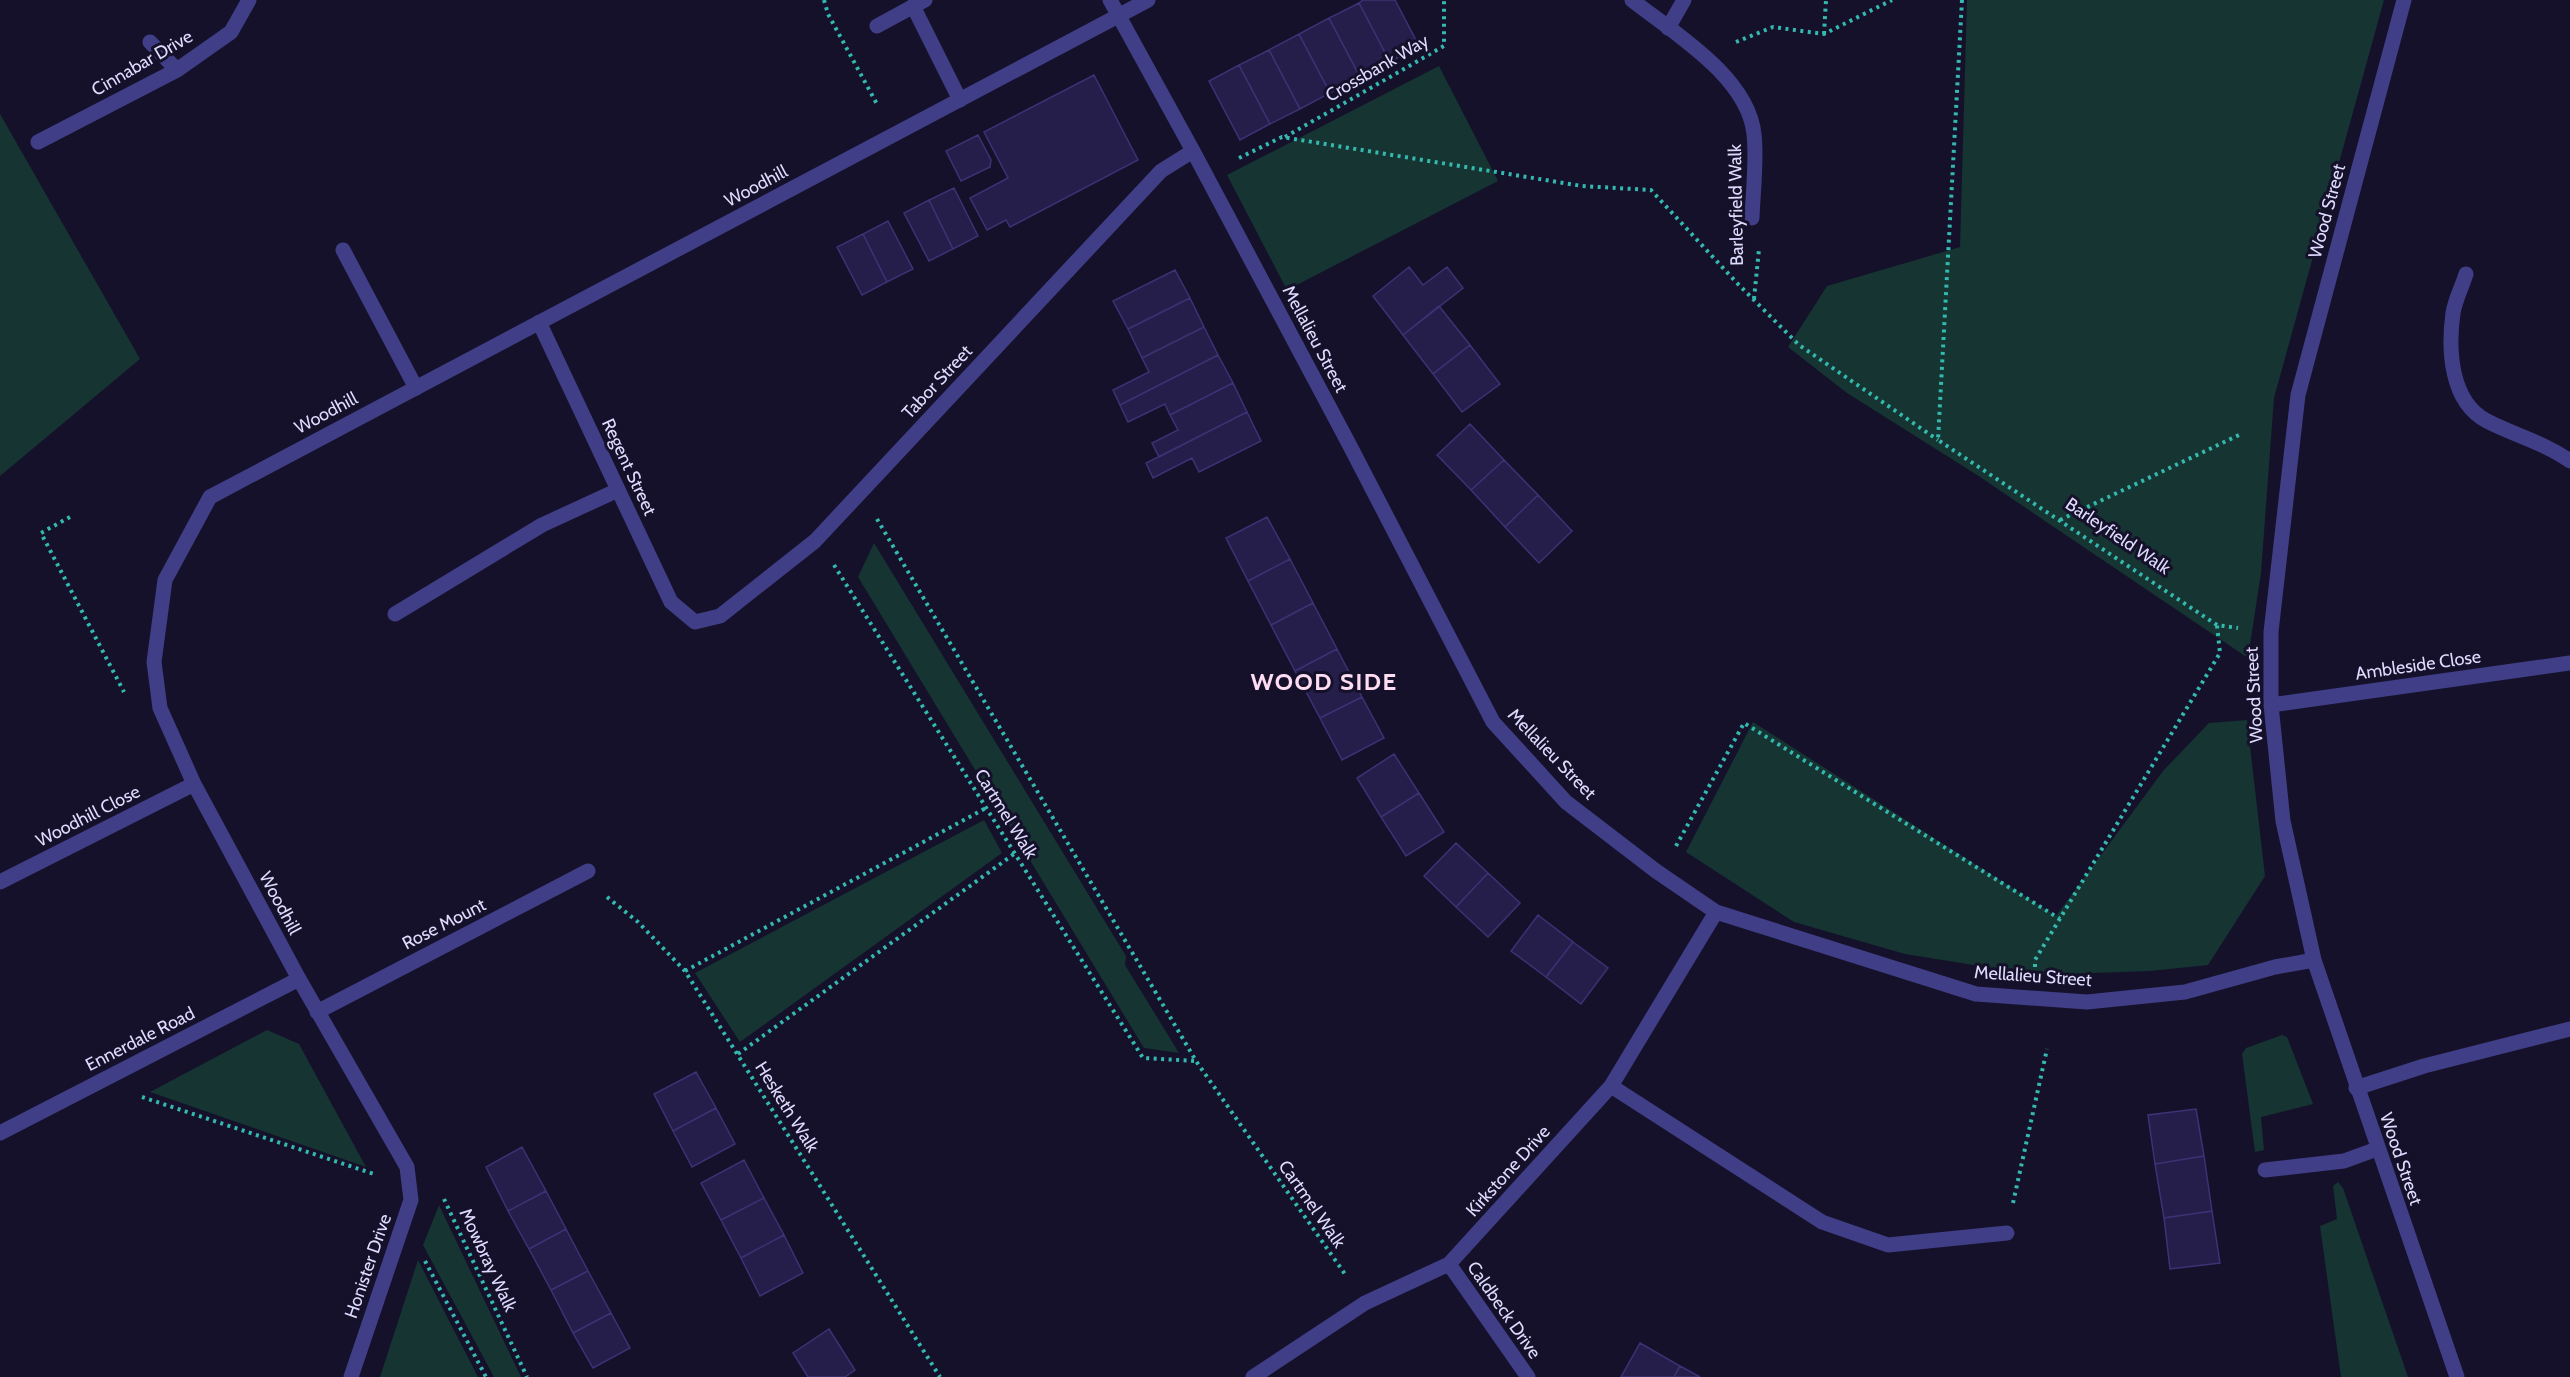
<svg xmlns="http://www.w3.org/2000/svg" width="2570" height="1377" font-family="Cabin,sans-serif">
  <rect width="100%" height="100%" fill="#15112a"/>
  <path fill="#153432" d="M 1967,0 L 2384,0 L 2274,398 L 2261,573 L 2248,658 L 1977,475 L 1847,393 L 1788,347 L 1827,286 L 1960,247 Z
    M 1439,66 L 1498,181 L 1287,290 L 1227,175 Z
    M 0,114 L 140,359 L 0,476 Z
    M 874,543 L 1126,956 L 1125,965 L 1179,1053 L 1144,1048 L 858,577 Z
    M 2247,720 L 2265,876 L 2208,965 L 2150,971 L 2035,975 L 1905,954 L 1794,922 L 1686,852 L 1753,722 L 2056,916 L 2163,771 L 2209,723 Z
    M 984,820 L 1002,853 L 740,1042 L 695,973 Z
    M 267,1030 L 299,1044 L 366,1167 L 150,1092 Z
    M 2282,1035 L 2287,1037 L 2313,1104 L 2261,1117 L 2264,1150 L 2255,1152 L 2242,1054 L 2246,1048 Z
    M 2338,1182 L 2343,1188 L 2408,1377 L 2341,1377 L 2320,1226 L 2337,1219 L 2333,1186 Z
    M 439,1205 L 521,1377 L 494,1377 L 423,1245 Z
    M 418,1260 L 478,1377 L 380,1377 Z"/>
  <path fill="#261e4a" stroke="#3e3175" stroke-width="1.5" d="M 1363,0 L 1395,0 L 1419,46 L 1390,62 L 1359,3 Z
    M 1359,3 L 1390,62 L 1360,77 L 1329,18 Z
    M 1329,18 L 1360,77 L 1330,93 L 1299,34 Z
    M 1299,34 L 1330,93 L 1300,109 L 1269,50 Z
    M 1269,50 L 1300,109 L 1270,124 L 1239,65 Z
    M 1239,65 L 1270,124 L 1240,140 L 1209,81 Z
    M 1094,75 L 1138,160 L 1010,227 L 1006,220 L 987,230 L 970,198 L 1008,178 L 984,132 Z
    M 978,135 L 991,160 L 990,167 L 961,181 L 946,151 Z
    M 954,188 L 978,236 L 953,249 L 929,200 Z
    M 929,200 L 953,249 L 929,261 L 904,213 Z
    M 888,221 L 913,269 L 887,282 L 863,234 Z
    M 863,234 L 887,282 L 862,295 L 837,247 Z
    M 1409,267 L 1423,285 L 1447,267 L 1463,288 L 1403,335 L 1373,296 Z
    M 1175,270 L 1190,298 L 1128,329 L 1113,301 Z
    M 1190,298 L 1204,327 L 1142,358 L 1128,329 Z
    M 1439,306 L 1470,345 L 1433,374 L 1403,335 Z
    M 1204,327 L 1218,355 L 1120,405 L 1113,390 L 1149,372 L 1142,358 Z
    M 1470,345 L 1500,384 L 1462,412 L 1433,374 Z
    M 1218,355 L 1233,383 L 1170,415 L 1165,404 L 1128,422 L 1120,405 Z
    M 1233,383 L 1247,412 L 1159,457 L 1152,443 L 1178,430 L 1170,415 Z
    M 1247,412 L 1261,441 L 1199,472 L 1192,458 L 1153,478 L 1146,463 Z
    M 1470,424 L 1504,460 L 1471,490 L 1437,455 Z
    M 1504,460 L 1538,495 L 1505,527 L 1471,490 Z
    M 1538,495 L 1572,531 L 1539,563 L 1505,527 Z
    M 1267,517 L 1290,559 L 1248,581 L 1226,538 Z
    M 1290,559 L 1313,603 L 1271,625 L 1248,581 Z
    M 1313,603 L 1337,649 L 1295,671 L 1271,625 Z
    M 1337,649 L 1362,697 L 1320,718 L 1295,671 Z
    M 1362,697 L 1384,738 L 1342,760 L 1320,718 Z
    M 1394,754 L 1419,793 L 1381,817 L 1357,778 Z
    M 1419,793 L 1444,832 L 1406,856 L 1381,817 Z
    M 1456,843 L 1488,873 L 1456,907 L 1424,876 Z
    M 1488,873 L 1520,903 L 1488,937 L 1456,907 Z
    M 1538,915 L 1573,942 L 1546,977 L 1511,951 Z
    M 1573,942 L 1608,968 L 1581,1004 L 1546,977 Z
    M 696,1072 L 716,1108 L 673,1131 L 654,1094 Z
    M 716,1108 L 735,1144 L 692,1167 L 673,1131 Z
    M 2196,1109 L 2204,1156 L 2155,1164 L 2148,1115 Z
    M 522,1147 L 546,1191 L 508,1211 L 486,1167 Z
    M 2204,1156 L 2212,1211 L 2164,1218 L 2155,1164 Z
    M 744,1160 L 764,1198 L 721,1220 L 701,1183 Z
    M 546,1191 L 566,1229 L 529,1249 L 508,1211 Z
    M 764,1198 L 784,1235 L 741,1258 L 721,1220 Z
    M 2212,1211 L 2220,1263 L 2170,1269 L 2164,1218 Z
    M 566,1229 L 588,1271 L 551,1290 L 529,1249 Z
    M 784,1235 L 803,1273 L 760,1296 L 741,1258 Z
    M 588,1271 L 611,1313 L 573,1333 L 551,1290 Z
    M 611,1313 L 630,1348 L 593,1368 L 573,1333 Z
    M 829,1329 L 855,1370 L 845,1377 L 808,1377 L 793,1353 Z
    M 1640,1343 L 1680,1366 L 1674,1377 L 1621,1377 Z
    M 1680,1366 L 1700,1377 L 1674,1377 Z"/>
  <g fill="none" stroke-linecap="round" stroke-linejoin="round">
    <path stroke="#34b9b0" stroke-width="4" stroke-dasharray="3 4.5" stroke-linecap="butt" d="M 824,0 L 828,14 L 878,106
      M 1962,0 L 1938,440 L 2217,625 L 2238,628
      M 1824,34 L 1826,0
      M 1736,42 L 1773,27 L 1824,34 L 1892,0
      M 1285,137 L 1444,46 L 1444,0
      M 1239,158 L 1282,137 L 1582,186 L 1651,190 L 1736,282 L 1799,345 L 1938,440
      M 1754,299 L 1759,249
      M 70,517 L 41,533 L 124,692
      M 877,519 L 1196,1061 L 1347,1277
      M 2060,520 L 2239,435
      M 834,565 L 1143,1058 L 1196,1061
      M 1676,846 L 1744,723 L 2060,919
      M 607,897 L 638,922 L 685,971 L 940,1377
      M 2035,967 L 2035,960 L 2220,653 L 2217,625
      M 685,971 L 986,808
      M 738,1054 L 1014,854
      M 142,1097 L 374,1174
      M 444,1199 L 527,1377
      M 2013,1203 L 2047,1049
      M 425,1261 L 486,1377"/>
    <path stroke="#403e87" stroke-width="15" d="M 913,6 L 960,100
      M 877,26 L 925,0
      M 1668,28 L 1684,0
      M 343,250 L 416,388
      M 2466,274 C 2462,287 2455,300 2453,313 C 2448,349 2450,402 2487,421 C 2514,435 2545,443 2570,461
      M 395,614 L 542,525 L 618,490
      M 2356,1088 L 2424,1066 L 2570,1029
      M 2265,1170 L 2344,1161 L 2377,1149"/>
    <path stroke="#403e87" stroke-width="15" d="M 1110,0 L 1193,151 L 1349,444 L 1493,722 L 1566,802 L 1656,871 L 1716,912 L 1976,994 L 2087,1002 L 2185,992 L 2275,967 L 2314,960
      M 1632,0 C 1674,33 1748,77 1754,134 C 1757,161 1753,191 1752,218
      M 2404,0 L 2298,395 L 2271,632 L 2271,705 L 2283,821 L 2314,960 L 2457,1377
      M 150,42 L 177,70
      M 38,142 L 177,70 L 231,32 L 249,0
      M 539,322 L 671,602 L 695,622 L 720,616 L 815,541 L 1161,171 L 1193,151
      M 2271,705 L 2570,663
      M 0,882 L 194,784
      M 317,1012 L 588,871
      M 1611,1086 L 1822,1222 L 1888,1245 L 2007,1233
      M 0,1133 L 299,979
      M 1449,1264 L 1528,1377
      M 351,1377 L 411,1200 L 407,1167 L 299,979 L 194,784 L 160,708 L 154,662 L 165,580 L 210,497 L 1148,0
      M 1253,1377 L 1365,1303 L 1449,1264 L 1611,1086 L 1716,912"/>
  </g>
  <g text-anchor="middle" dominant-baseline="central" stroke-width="6" stroke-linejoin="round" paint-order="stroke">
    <g font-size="18" fill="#dfdbfe" stroke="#15112a">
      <text transform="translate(142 63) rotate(-30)">Cinnabar Drive</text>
      <text transform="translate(1377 68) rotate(-30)">Crossbank Way</text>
      <text transform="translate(756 186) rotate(-28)">Woodhill</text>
      <text transform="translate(1736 205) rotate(-91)">Barleyfield Walk</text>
      <text transform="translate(2327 211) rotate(-75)">Wood Street</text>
      <text transform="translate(1315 339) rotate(62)">Mellalieu Street</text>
      <text transform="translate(937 382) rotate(-47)">Tabor Street</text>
      <text transform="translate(326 413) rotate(-28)">Woodhill</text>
      <text transform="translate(629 467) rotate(65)">Regent Street</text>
      <text transform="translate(2118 536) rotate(34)">Barleyfield Walk</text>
      <text transform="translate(2418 665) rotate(-8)">Ambleside Close</text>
      <text transform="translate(2254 695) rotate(-93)">Wood Street</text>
      <text transform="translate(1552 754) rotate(46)">Mellalieu Street</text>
      <text transform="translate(1006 814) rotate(58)">Cartmel Walk</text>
      <text transform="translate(88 816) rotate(-27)">Woodhill Close</text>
      <text transform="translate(280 903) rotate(62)">Woodhill</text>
      <text transform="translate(444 924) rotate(-27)">Rose Mount</text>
      <text transform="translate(2033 976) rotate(4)">Mellalieu Street</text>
      <text transform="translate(140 1039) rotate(-27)">Ennerdale Road</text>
      <text transform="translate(787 1107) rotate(58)">Hesketh Walk</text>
      <text transform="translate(2401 1159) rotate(71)">Wood Street</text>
      <text transform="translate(1508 1171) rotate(-48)">Kirkstone Drive</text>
      <text transform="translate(1312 1204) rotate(55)">Cartmel Walk</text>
      <text transform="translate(488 1260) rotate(65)">Mowbray Walk</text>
      <text transform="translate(368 1266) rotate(-71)">Honister Drive</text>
      <text transform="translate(1504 1310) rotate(55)">Caldbeck Drive</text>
    </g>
    <g font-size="24" font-weight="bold" letter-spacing="1.5" fill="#feddf2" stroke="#15112a">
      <text x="1324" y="681">WOOD SIDE</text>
    </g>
  </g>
</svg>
